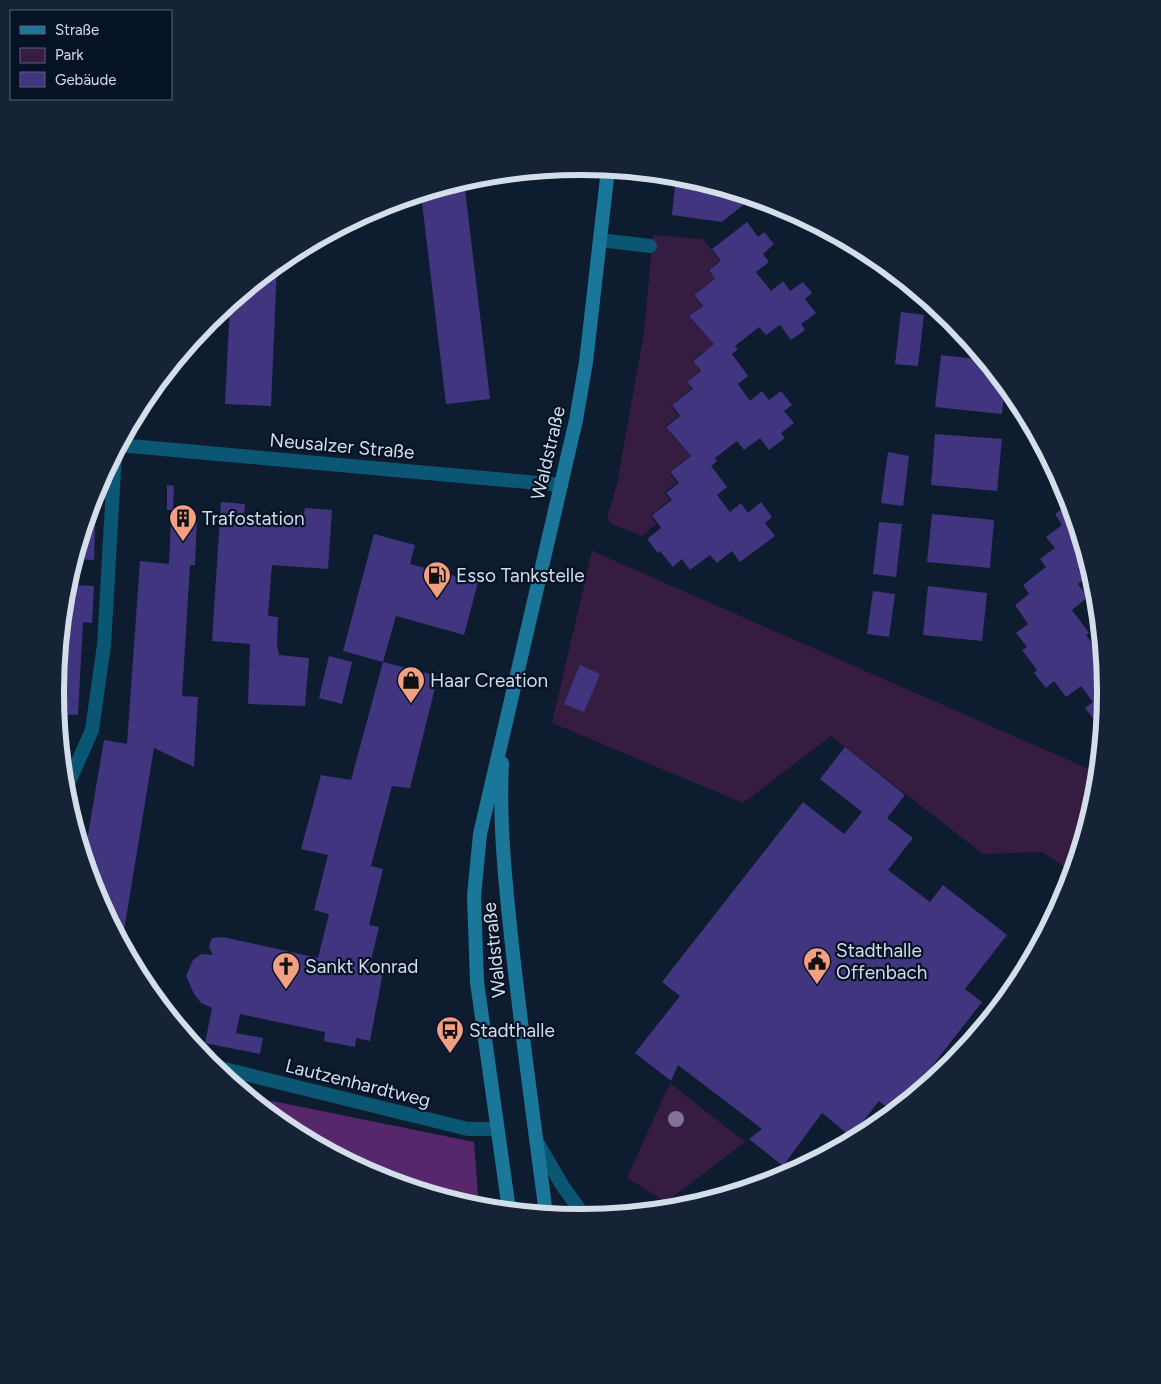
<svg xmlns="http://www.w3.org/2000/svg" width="1161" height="1384" font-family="Figtree,sans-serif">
  <rect width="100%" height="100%" fill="#0e1c2f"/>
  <path fill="#361c41" d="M 653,235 L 703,239 L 720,261 L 708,270 L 715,279 L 693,295 L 702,306 L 689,317 L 714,344 L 692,360 L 700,371 L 687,382 L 692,389 L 671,405 L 678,416 L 665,426 L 690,456 L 669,472 L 677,483 L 664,492 L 670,500 L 651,515 L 656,524 L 642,536 L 612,524 L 607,518 L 617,484 L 644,332 Z
    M 592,551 L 1098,773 L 1096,795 L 1072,872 L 1042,852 L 983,854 L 831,736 L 743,803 L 552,723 Z
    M 670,1083 L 745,1142 L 666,1202 L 627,1178 Z"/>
  <path fill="#57276b" d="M 248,1096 L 474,1142 L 479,1208 L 379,1177 L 288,1129 Z"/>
  <path fill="#41357f" d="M 676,176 L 683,177 L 752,198 L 722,222 L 672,215 Z
    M 464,181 L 490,399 L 446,404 L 421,194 Z
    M 747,222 L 758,237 L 764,232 L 774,244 L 763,254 L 769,262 L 756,272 L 771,291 L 783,281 L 790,291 L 803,282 L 812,293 L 805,299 L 816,313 L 801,324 L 805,330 L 791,340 L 780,325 L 766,335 L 759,327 L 735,346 L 738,349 L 732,354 L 748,376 L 738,384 L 750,401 L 762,391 L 769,400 L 781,391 L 792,405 L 784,411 L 794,423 L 781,433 L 785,438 L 769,450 L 760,438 L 744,450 L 737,441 L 715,458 L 717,461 L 711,466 L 727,487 L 717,495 L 730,512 L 741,503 L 748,513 L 761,502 L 772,517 L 765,523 L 775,536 L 740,562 L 732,551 L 717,563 L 710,555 L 690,570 L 682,559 L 673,567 L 660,551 L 658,553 L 647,539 L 661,528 L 652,515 L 672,500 L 666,493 L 679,483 L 670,472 L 691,456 L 666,427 L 680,416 L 672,405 L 693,389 L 687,382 L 701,371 L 693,361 L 714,344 L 689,316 L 703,306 L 694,295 L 715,279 L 709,270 L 721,261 L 712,249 Z
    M 277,265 L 271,406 L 225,404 L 230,303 Z
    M 901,312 L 924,315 L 918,366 L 895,364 Z
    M 941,355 L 984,360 L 1005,385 L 1002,414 L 935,407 Z
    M 935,434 L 1002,439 L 997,491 L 931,485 Z
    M 888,452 L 909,456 L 903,506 L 881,503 Z
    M 167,485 L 174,486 L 173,510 L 167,510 Z
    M 92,501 L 96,502 L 94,560 L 74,559 Z
    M 221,502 L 245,504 L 244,514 L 303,518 L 305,508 L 332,510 L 328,569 L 272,565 L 268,616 L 278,617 L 277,645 L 279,655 L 309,658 L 305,706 L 248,704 L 250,644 L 212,641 Z
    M 1070,503 L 1087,561 L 1078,569 L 1085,578 L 1078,584 L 1088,597 L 1072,610 L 1089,633 L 1086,635 L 1100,654 L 1098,656 L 1103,663 L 1106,692 L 1103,723 L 1100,719 L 1096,722 L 1085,708 L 1093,702 L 1081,686 L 1066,697 L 1054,681 L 1046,688 L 1034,673 L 1037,670 L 1022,650 L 1027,647 L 1016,633 L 1028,624 L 1015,605 L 1029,594 L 1023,585 L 1046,567 L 1040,559 L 1055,548 L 1046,537 L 1062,525 L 1055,514 Z
    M 932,514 L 994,520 L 990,568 L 927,562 Z
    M 171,519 L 197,520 L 195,565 L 190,565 L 182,696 L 198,697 L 194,767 L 154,748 L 122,943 L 95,893 L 84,858 L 104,740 L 127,744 L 140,561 L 169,564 Z
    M 879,522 L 902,524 L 896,577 L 873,574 Z
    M 374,534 L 415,545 L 410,564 L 478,582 L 464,635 L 396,616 L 383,662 L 343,651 Z
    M 69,585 L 94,586 L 92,623 L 83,622 L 78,715 L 57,714 L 55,692 L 63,608 L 68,609 Z
    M 928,586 L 987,593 L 982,641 L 923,635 Z
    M 873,591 L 895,594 L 889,637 L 867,634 Z
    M 329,656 L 352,662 L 342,704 L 319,698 Z
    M 383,662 L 438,676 L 410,788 L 392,786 L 371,866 L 383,869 L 369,925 L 379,927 L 369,969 L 383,972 L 370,1041 L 356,1038 L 355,1047 L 324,1041 L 325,1032 L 240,1014 L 236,1033 L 263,1038 L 260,1054 L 205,1043 L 212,1008 L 201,1003 L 194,994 L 186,976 L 193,960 L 201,954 L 213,955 L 209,947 L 212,938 L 223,937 L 318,958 L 329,914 L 314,910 L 328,855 L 301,849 L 321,775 L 351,780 Z
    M 580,665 L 600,674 L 584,712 L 564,704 Z
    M 845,747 L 905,795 L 887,818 L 913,838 L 888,870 L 930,902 L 943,885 L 1007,935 L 965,989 L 982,1002 L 901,1106 L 893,1112 L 879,1101 L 851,1137 L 822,1113 L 783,1166 L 749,1139 L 762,1129 L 678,1065 L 671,1081 L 635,1053 L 680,996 L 662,982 L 803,802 L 844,834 L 862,812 L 820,779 Z"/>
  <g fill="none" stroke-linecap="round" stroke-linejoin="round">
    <path stroke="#0b5773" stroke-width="14" d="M 600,240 L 650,246
      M 65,791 L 92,730 L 104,645 L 115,453
      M 212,1066 L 468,1129 L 496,1129"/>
    <path stroke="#0b5773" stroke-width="14" d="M 119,445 L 561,485"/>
    <path stroke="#0b5773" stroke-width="14" d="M 537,1142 L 562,1185 L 585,1217"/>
    <path stroke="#1a779a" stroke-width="14" d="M 502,763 C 499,820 505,879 511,936 C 521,1029 534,1122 546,1214
      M 509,1210 L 477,982 L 474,896 L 480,834 L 576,420 L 586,362 L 608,169"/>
  </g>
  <circle fill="#82729a" cx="676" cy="1119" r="8"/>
  <defs>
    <g id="building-pin" transform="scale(1.4375)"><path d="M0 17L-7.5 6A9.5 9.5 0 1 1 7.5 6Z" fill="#f39f82" stroke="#061225"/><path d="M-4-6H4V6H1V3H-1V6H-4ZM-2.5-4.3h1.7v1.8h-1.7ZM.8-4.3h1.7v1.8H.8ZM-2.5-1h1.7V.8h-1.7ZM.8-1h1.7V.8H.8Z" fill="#111"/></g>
    <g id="fuel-pin" transform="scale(1.4375)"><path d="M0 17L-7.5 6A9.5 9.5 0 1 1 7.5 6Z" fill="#f39f82" stroke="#061225"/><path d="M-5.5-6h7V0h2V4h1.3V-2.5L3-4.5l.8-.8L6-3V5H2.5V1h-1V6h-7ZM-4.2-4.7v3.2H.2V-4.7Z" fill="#111"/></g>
    <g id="shop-pin" transform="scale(1.4375)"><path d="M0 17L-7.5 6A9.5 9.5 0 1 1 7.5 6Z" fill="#f39f82" stroke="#061225"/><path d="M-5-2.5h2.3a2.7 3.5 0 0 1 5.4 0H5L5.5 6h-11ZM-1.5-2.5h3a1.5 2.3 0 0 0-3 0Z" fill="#111"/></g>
    <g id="civic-pin" transform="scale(1.4375)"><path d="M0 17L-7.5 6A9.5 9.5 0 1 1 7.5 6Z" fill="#f39f82" stroke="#061225"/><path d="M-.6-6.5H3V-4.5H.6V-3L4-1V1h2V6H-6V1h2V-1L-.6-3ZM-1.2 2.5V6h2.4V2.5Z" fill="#111"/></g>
    <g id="church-pin" transform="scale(1.4375)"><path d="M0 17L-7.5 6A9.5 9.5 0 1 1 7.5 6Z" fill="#f39f82" stroke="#061225"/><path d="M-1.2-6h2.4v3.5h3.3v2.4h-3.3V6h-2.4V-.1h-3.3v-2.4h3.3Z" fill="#111"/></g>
    <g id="bus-pin" transform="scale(1.4375)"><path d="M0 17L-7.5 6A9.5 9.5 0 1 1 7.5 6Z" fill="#f39f82" stroke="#061225"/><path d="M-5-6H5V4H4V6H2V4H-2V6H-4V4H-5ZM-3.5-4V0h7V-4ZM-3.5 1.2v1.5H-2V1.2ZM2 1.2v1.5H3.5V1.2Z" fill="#111"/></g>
  </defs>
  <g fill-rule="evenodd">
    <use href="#building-pin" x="183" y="518"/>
    <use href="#fuel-pin" x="437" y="575"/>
    <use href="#shop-pin" x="411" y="680"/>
    <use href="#civic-pin" x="817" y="961"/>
    <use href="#church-pin" x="286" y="966"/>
    <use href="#bus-pin" x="450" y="1030"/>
  </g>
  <g text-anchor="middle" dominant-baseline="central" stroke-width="4.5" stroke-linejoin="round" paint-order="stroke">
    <g font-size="19" fill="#d4deeb" stroke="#061225">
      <text transform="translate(342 446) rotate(5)">Neusalzer Straße</text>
      <text transform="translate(548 453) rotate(-77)">Waldstraße</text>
      <text transform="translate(494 950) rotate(-96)">Waldstraße</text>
      <text transform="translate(358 1083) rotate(14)">Lautzenhardtweg</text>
    </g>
    <g font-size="19" fill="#d4deeb" stroke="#061225" text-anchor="start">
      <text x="202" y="518">Trafostation</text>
      <text x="456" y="575">Esso Tankstelle</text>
      <text x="430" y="680">Haar Creation</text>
      <text x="836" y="950">Stadthalle<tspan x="836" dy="22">Offenbach</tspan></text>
      <text x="305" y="966">Sankt Konrad</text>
      <text x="469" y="1030">Stadthalle</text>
    </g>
  </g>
  <path d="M0 0H1161V1384H0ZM580 175H581A516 516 0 0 1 1097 691V693A516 516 0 0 1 581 1209H580A516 516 0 0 1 64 693V691A516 516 0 0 1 580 175Z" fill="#162235" fill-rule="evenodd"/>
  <path fill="none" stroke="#d4deeb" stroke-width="6" d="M580 175H581A516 516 0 0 1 1097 691V693A516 516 0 0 1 581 1209H580A516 516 0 0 1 64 693V691A516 516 0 0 1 580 175Z"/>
  <rect x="10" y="10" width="162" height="90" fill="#061225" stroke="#586474"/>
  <rect x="20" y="26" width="25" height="8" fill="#1a779a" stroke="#586474"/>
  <text x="55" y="35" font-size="15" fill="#d4deeb">Straße</text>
  <rect x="20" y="48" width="25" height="15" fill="#361c41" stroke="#586474"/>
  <text x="55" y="60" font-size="15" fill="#d4deeb">Park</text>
  <rect x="20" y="72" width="25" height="15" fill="#41357f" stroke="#586474"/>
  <text x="55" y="85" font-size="15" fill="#d4deeb">Gebäude</text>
</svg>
